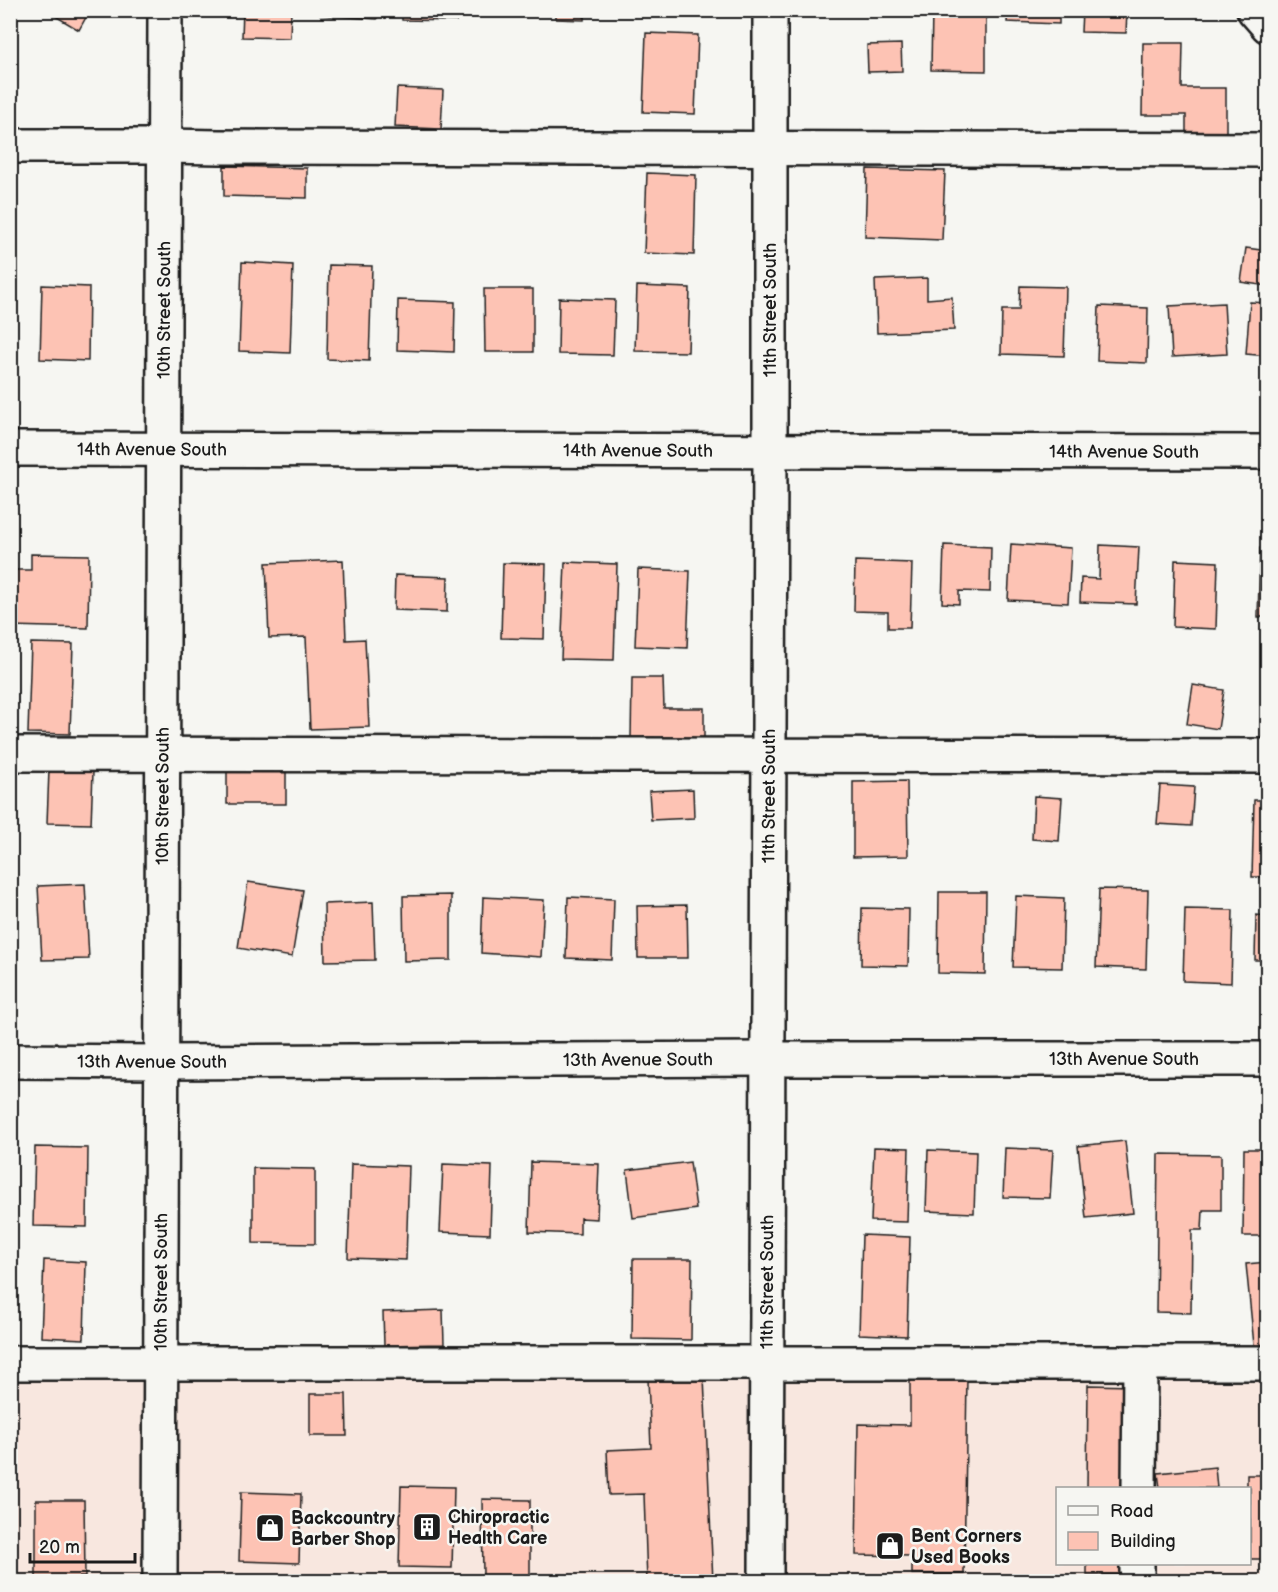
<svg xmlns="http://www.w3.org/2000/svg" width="1278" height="1592" font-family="'Balsamiq Sans',sans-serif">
  <rect width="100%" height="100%" fill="#f6f6f2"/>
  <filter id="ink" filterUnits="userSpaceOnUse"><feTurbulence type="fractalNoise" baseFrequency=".0167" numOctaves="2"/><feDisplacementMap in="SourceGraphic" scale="12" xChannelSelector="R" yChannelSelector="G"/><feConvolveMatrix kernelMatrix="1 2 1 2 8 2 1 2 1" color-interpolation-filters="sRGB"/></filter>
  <g filter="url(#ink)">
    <path fill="#f8e7df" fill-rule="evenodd" d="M 10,1351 L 1267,1352 L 1267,1581 L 11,1581 ZM 1058,1488 L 1250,1488 L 1250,1564 L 1058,1564 Z"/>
    <path fill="#fdc3b4" stroke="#1c1c1c" stroke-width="1.5" d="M 45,10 L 90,10 L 79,30 Z
      M 243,10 L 291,10 L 290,38 L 242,37 Z
      M 320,10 L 377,10 L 377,19 L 320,15 Z
      M 402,10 L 456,10 L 456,21 L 402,20 Z
      M 556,10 L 585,10 L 584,20 L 556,19 Z
      M 932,10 L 986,10 L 986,71 L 931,70 Z
      M 1008,10 L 1059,10 L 1059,24 L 1007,22 Z
      M 1082,10 L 1127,10 L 1126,33 L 1081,32 Z
      M 646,33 L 698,35 L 695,114 L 643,112 Z
      M 1143,43 L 1183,43 L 1182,88 L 1226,88 L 1226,137 L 1186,137 L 1186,115 L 1142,115 Z
      M 901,44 L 902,71 L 868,72 L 867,45 Z
      M 397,88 L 443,90 L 441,129 L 395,127 Z
      M 224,166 L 307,168 L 307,198 L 224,196 Z
      M 867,169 L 945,171 L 942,240 L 865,237 Z
      M 647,173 L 696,175 L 694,255 L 644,253 Z
      M 1246,248 L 1268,251 L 1267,286 L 1241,282 Z
      M 242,262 L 293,265 L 290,353 L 239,351 Z
      M 329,265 L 372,266 L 369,361 L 327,359 Z
      M 927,278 L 927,299 L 952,297 L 954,330 L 877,333 L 875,280 Z
      M 42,285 L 89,287 L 88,361 L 40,359 Z
      M 637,286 L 690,288 L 688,352 L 635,351 Z
      M 1020,286 L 1066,287 L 1064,356 L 1001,354 L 1002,310 L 1019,310 Z
      M 484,289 L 533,289 L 533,352 L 485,352 Z
      M 559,298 L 615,300 L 613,355 L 558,354 Z
      M 398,300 L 455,302 L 454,352 L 397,350 Z
      M 1250,302 L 1268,303 L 1268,356 L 1246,354 Z
      M 1224,303 L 1227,354 L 1172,357 L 1169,306 Z
      M 1099,306 L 1148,308 L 1147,363 L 1097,361 Z
      M 1011,544 L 1071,548 L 1068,603 L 1008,600 Z
      M 944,545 L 991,547 L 990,592 L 959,591 L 959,604 L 942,603 Z
      M 1100,545 L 1139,547 L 1136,604 L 1080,602 L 1081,578 L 1099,579 Z
      M 1260,548 L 1268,549 L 1268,617 L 1258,617 Z
      M 31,554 L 89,555 L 88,628 L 10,626 L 10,570 L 31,570 Z
      M 343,560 L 346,640 L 365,639 L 369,727 L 310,729 L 306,637 L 269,638 L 266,563 Z
      M 1175,560 L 1218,562 L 1216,629 L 1173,627 Z
      M 855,561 L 912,563 L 910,628 L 888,628 L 888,612 L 854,611 Z
      M 565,562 L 617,564 L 614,660 L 561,659 Z
      M 503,563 L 546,564 L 544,639 L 501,638 Z
      M 638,569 L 690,571 L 687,648 L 635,646 Z
      M 395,575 L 448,577 L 447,612 L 394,610 Z
      M 31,643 L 73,644 L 70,734 L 28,733 Z
      M 632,678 L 663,678 L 664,708 L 704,708 L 704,740 L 631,739 Z
      M 1193,685 L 1224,690 L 1218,729 L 1187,724 Z
      M 49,770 L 93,772 L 91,824 L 47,823 Z
      M 227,770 L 286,771 L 286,804 L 227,804 Z
      M 907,781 L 908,856 L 853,857 L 853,782 Z
      M 1160,785 L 1194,787 L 1191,826 L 1157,824 Z
      M 10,787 L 14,787 L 10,812 Z
      M 693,789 L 694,818 L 651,820 L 649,791 Z
      M 1034,796 L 1062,798 L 1059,841 L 1032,839 Z
      M 1254,800 L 1268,800 L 1268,877 L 1252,877 Z
      M 248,882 L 303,890 L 292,957 L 238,948 Z
      M 85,884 L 89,959 L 42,960 L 38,886 Z
      M 1099,889 L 1148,890 L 1146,969 L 1096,967 Z
      M 939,892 L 986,892 L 985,974 L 938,973 Z
      M 451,895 L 451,960 L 404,961 L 403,896 Z
      M 1016,896 L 1064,898 L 1062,968 L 1013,967 Z
      M 483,897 L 544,900 L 541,957 L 481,953 Z
      M 568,897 L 614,899 L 612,960 L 566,958 Z
      M 373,902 L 375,960 L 325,961 L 324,904 Z
      M 687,905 L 688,958 L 638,958 L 637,906 Z
      M 862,908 L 909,909 L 908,966 L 861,965 Z
      M 1185,909 L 1233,910 L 1231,983 L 1183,981 Z
      M 1256,915 L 1268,916 L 1268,960 L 1255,960 Z
      M 1125,1141 L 1133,1213 L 1086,1218 L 1078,1146 Z
      M 35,1147 L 88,1148 L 87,1227 L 33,1226 Z
      M 874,1147 L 909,1148 L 907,1222 L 871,1221 Z
      M 1005,1148 L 1053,1150 L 1050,1198 L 1003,1197 Z
      M 1244,1149 L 1268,1149 L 1268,1236 L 1243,1236 Z
      M 928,1150 L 976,1152 L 974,1213 L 926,1211 Z
      M 1158,1154 L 1221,1155 L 1221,1210 L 1203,1210 L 1202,1230 L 1192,1230 L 1191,1313 L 1156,1312 Z
      M 531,1162 L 599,1164 L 597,1219 L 580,1218 L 580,1234 L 529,1232 Z
      M 690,1162 L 696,1209 L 633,1218 L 627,1170 Z
      M 351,1164 L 409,1166 L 406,1260 L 348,1258 Z
      M 443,1164 L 492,1166 L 490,1234 L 440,1232 Z
      M 253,1168 L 315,1169 L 315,1244 L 253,1243 Z
      M 862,1235 L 910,1237 L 907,1336 L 859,1334 Z
      M 633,1259 L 692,1259 L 691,1340 L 632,1339 Z
      M 44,1260 L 86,1262 L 84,1339 L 41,1337 Z
      M 1268,1262 L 1268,1344 L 1254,1345 L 1246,1264 Z
      M 443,1310 L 444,1344 L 384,1345 L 383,1312 Z
      M 704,1377 L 713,1582 L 647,1582 L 644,1494 L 609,1495 L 607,1450 L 651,1448 L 648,1379 Z
      M 910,1377 L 967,1377 L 964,1574 L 912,1574 L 912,1556 L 856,1555 L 858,1424 L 910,1425 Z
      M 1088,1385 L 1132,1386 L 1131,1488 L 1087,1488 Z
      M 310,1394 L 346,1394 L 347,1436 L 310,1436 Z
      M 1215,1467 L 1217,1488 L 1160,1488 L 1158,1473 Z
      M 1247,1475 L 1268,1475 L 1268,1559 L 1250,1559 L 1250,1488 L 1247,1488 Z
      M 401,1486 L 454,1487 L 452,1568 L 399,1567 Z
      M 241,1492 L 301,1494 L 299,1563 L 239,1561 Z
      M 482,1499 L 530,1500 L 530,1577 L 483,1577 Z
      M 36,1500 L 84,1500 L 85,1577 L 36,1577 Z
      M 1087,1564 L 1131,1564 L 1131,1575 L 1087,1575 Z"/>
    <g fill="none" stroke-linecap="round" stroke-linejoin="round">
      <g stroke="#1c1c1c" stroke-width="38">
        <g id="minor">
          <path d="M 1254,10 L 1268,26"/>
          <path d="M 10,146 L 165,146 L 219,147 L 1268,150"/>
          <path id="s1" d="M 10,449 L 1268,452"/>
          <path d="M 10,754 L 1268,756"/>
          <path id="s2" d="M 10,1061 L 163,1062 L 768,1059 L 1268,1059"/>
          <path d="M 10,1363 L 1268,1363"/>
          <path d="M 1139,1488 L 1140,1363"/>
          <path id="s3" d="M 160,1582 L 165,10"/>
          <path id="s4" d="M 766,1582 L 770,451 L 770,10"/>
          <path d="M 1137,1582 L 1137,1564"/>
        </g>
      </g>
      <use href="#minor" stroke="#f6f6f2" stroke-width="33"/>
    </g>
  </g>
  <defs>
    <g id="building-square" transform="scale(1.5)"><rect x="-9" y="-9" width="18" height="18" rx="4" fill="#1c1c1c" stroke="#f6f6f2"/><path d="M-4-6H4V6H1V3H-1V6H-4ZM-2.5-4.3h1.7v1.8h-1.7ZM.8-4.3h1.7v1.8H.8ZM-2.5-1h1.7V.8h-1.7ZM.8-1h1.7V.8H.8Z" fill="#fff"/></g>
    <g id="shop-square" transform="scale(1.5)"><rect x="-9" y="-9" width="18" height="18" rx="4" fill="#1c1c1c" stroke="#f6f6f2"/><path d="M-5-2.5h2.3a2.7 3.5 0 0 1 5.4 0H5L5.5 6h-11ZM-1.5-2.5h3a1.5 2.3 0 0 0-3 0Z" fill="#fff"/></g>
  </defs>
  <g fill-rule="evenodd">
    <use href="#building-square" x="427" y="1527"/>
    <use href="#shop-square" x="270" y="1528"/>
    <use href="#shop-square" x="890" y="1546"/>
  </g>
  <g text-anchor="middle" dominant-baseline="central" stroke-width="5" stroke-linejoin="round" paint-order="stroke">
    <g font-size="18" fill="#1c1c1c" stroke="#f6f6f2">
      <text stroke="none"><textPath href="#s3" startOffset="1272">10th Street South</textPath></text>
      <text transform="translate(770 310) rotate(-90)">11th Street South</text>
      <text stroke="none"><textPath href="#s1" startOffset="142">14th Avenue South</textPath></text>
      <text stroke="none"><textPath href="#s1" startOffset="628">14th Avenue South</textPath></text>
      <text stroke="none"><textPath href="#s1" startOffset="1114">14th Avenue South</textPath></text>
      <text stroke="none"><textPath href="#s3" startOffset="786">10th Street South</textPath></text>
      <text stroke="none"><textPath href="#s4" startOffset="786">11th Street South</textPath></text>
      <text stroke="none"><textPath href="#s2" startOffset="1114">13th Avenue South</textPath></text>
      <text stroke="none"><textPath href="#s2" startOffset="628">13th Avenue South</textPath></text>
      <text stroke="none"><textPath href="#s2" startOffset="142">13th Avenue South</textPath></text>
      <text stroke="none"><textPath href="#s3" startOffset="300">10th Street South</textPath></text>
      <text stroke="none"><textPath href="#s4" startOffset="300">11th Street South</textPath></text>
    </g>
    <g font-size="18" font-weight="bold" fill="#1c1c1c" stroke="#f6f6f2" text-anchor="start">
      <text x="448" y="1517">Chiropractic<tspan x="448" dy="21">Health Care</tspan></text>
      <text x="291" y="1518">Backcountry<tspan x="291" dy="21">Barber Shop</tspan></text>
      <text x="911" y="1536">Bent Corners<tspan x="911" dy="21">Used Books</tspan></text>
    </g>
  </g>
  <rect width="1278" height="1592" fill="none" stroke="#f6f6f2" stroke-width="36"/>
  <rect x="18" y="18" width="1242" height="1556" fill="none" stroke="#1c1c1c" stroke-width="2" filter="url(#ink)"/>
  <rect x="1056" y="1487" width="195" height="78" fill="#f6f6f2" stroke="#9f9f9c" stroke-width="1.5"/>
  <rect x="1068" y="1506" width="30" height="9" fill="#f6f6f2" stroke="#9f9f9c" stroke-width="1.5"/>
  <text x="1110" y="1517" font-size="18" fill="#1c1c1c">Road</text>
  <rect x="1068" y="1532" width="30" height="18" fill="#fdc3b4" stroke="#9f9f9c" stroke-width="1.5"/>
  <text x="1110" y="1547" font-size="18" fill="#1c1c1c">Building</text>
  <path d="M30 1553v9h105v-9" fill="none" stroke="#1c1c1c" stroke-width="3"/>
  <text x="39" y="1553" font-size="18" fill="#1c1c1c" stroke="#f6f6f2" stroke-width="4.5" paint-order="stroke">20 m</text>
</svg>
